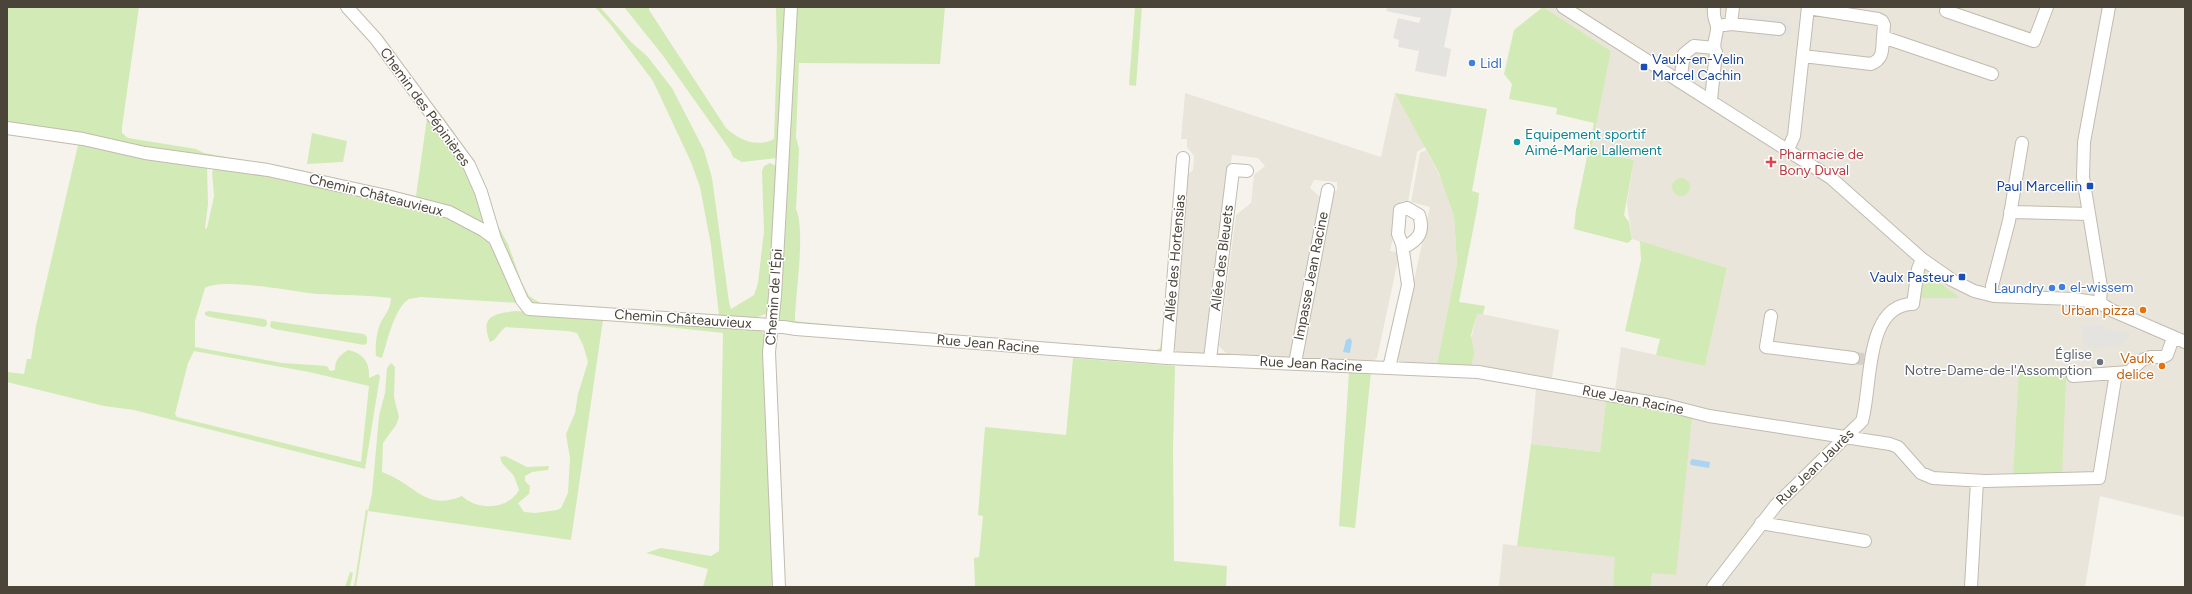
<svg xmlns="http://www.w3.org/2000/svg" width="2192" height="594" font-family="Figtree,sans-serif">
  <rect width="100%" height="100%" fill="#f6f3ec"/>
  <path fill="#eae5da" d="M 1542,7 L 2185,7 L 2185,517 L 2100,496 L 2085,587 L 1651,587 L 1652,572 L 1676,575 L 1606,401 L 1600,452 L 1531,444 L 1536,389 L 1463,376 L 1477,313 L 1559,330 L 1552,378 L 1615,390 L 1621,347 L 1705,366 L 1727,268 L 1632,239 L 1627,203 L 1634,160 L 1591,151 L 1611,51 Z
    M 1185,93 L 1381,157 L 1395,93 L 1425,147 L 1417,152 L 1408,202 L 1401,201 L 1390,251 L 1397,252 L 1398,260 L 1377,358 L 1372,362 L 1305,359 L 1302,356 L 1331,194 L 1337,190 L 1337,182 L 1314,180 L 1310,188 L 1323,199 L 1293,354 L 1289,358 L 1227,354 L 1219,346 L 1236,215 L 1251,203 L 1254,175 L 1265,166 L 1258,158 L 1232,155 L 1207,353 L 1178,353 L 1170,344 L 1172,326 L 1176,322 L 1177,317 L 1173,312 L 1180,232 L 1184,229 L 1184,221 L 1181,218 L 1184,178 L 1193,170 L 1194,156 L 1187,147 L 1187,139 L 1181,139 Z
    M 1426,150 L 1444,184 L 1454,216 L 1457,264 L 1437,364 L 1400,363 L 1397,358 L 1430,207 L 1411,202 L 1420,153 Z
    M 1503,544 L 1616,557 L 1613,587 L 1499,587 Z"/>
  <path fill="#d2eab5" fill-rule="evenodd" d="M 7,7 L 139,7 L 122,127 L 122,133 L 128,138 L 196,149 L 204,153 L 300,170 L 416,196 L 428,111 L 469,170 L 485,221 L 480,223 L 200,157 L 7,124 Z
    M 350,7 L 356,7 L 446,121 L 473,160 L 484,182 L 498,226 L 508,244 L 522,283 L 529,296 L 542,304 L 719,315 L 711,245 L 700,187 L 691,162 L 653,81 L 610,24 L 595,7 L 600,7 L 631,42 L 647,56 L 672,88 L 704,150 L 712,178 L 729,302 L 731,309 L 754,295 L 758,283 L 764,231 L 762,171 L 764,166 L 770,163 L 776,166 L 770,305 L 766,314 L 748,320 L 536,306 L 525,300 L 481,185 Z
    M 624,7 L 649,7 L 649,10 L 726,128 C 739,140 757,148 774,139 L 777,49 L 776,7 L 785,7 L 781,113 L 777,158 L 742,162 L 733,157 L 730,150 L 661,53 Z
    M 793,7 L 945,7 L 940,64 L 799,63 L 796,137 L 799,149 L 796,209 C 806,232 795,294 795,321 L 889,331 L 1152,352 L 1160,348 L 1163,333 L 1181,139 L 1163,352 L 1125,352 L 795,326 L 782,324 L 778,321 Z
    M 1135,7 L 1142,7 L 1136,86 L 1129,85 Z
    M 1543,7 L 1611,51 L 1591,151 L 1634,160 L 1624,215 L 1629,222 L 1632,239 L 1628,243 L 1574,229 L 1576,210 L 1594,123 L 1556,114 L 1557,108 L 1509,99 L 1512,84 L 1504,74 L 1514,30 Z
    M 1395,93 L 1487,109 L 1472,191 L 1479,193 L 1478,204 L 1459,302 L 1485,306 L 1483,314 L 1477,314 L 1471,335 L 1474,353 L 1471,367 L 1437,364 L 1457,264 L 1454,216 L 1439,173 Z
    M 7,130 L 207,167 L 208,204 L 205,229 L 207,228 L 214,196 L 212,172 L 216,166 L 422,209 L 458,220 L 489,240 L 519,303 L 421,297 C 418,298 412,298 409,299 C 394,308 387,343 382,358 L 376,356 C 375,347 376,337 379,327 C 383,315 390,313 391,298 C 367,295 342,295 317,294 C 294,292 222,277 205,288 L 195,321 L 195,347 L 282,363 L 327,366 L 330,371 L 335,370 C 335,360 339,356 348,350 C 363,353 370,362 369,378 L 378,374 L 380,376 L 365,469 L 134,410 L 104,406 L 7,382 L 7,372 L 24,374 L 27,359 L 31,359 L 36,326 L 78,145 L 7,133 ZM 194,351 L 309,372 L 369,386 L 361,462 L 177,417 L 175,414 L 188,363 Z
    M 312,133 L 347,141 L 343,162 L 307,164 Z
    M1672 187a9 9 0 1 1 18 0a9 9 0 1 1-18 0Z
    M 1640,241 L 1727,268 L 1705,366 L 1656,355 L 1660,339 L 1625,331 L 1641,260 Z
    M 1923,270 L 1959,297 L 1959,298 L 1918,298 Z
    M 209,311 L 264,319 L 267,321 L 267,325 L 264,327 L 210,317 L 205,315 L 205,312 Z
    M 515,311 L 755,329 L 763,332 L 767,340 L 775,587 L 703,587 L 708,569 L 646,553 L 661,548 L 711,556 L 719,551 L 723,333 L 603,320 L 571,540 L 368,511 L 356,587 L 354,587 L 366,509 L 368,511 L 372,494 L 379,416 L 385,393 L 387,368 L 391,363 L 395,367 L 394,397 L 399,417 L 396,425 L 383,443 L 382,472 C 415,483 424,512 462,496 C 478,511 508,510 519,490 L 514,476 L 502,463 L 500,457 L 505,456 L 527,467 L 549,466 L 548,470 L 532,472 L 525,476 L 525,481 L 530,486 L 529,494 L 518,503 L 524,512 L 535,513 L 557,510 L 561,508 L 568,493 L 570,458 L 566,434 L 575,413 L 578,394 L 588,362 L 583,345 L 577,333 L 568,331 L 506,327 C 499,331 497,340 490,342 C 480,317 492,314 515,311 Z
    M 271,321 L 364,334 L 367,337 L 367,343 L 364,345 L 274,329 L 270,327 Z
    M 1073,358 L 1175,366 L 1173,448 L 1174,561 L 1227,566 L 1226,587 L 975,587 L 974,558 L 979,557 L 983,516 L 978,515 L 985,427 L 1066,435 Z
    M 2019,368 L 2070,375 L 2070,379 L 2066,380 L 2062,474 L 2013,478 Z
    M 1349,372 L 1371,372 L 1355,528 L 1339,526 Z
    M 1606,401 L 1692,416 L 1676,575 L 1652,573 L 1651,587 L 1613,587 L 1615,557 L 1517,546 L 1531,444 L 1600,452 Z
    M 350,572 L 353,573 L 350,587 L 345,587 Z"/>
  <path fill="#e5e3e0" d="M 1388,7 L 1452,7 L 1444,47 L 1451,49 L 1446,77 L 1415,71 L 1419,51 L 1398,47 L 1399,40 L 1393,38 L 1398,18 L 1419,23 L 1421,18 L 1386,11 Z
    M 1743,13 L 1786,18 L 1785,25 L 1791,26 L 1791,35 L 1783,34 L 1782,41 L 1779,41 L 1779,34 L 1774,33 L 1773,40 L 1758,39 L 1758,32 L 1742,30 Z
    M 2104,325 L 2105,329 L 2112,329 L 2113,332 L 2121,331 L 2129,334 L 2129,339 L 2124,339 L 2125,346 L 2084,349 L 2082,326 Z"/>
  <path fill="#a9d4f2" d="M 1350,338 L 1352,341 L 1350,353 L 1343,352 L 1346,340 Z
    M 1692,459 L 1710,462 L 1709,468 L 1691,465 L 1690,462 Z"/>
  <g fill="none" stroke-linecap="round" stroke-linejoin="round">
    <path stroke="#d4d0c8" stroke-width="12" stroke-dasharray="12 6" stroke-linecap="butt" d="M 1853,358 L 1864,359"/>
    <g stroke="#c2bbae" stroke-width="14">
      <path id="minor" d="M 347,7 L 376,39 L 469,165 L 481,192 L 495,239
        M 1563,7 L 1831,178 L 1922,259 L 1952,280 L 1974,291 L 1994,296 L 2074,299 L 2100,303 L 2111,310 L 2185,342
        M 1808,8 L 1878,19 L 1882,21 L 1884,25 L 1883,37
        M 1946,11 L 2034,41 L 2047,7
        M 1731,24 L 1779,29
        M 1724,25 L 1731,24 L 1733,7
        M 1803,56 L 1871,64 C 1884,59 1882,49 1883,37 L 1992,74
        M 1680,82 L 1684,54 L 1694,46 L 1714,48
        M 1711,100 L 1716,52 C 1711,44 1718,35 1717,26 C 1715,18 1713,18 1714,7
        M 7,128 L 83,139 L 145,153 L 268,170 L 387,196 L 449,212 L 483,230 L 495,239 L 522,300 L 529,309 L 771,325 L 796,329 L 1167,358 L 1478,372 L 1666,405 L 1709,416 L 1890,444 L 1898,447 L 1921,473 L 1933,478 L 1985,481 L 2099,478 L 2116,373
        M 1788,149 L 1794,136 L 1808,7
        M 2010,212 L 2089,214
        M 1992,286 L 2009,221 L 2022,143
        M 2100,303 L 2101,287 L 2083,177 L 2084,142 L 2109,7
        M 1771,316 L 1766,347 L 1853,358
        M 1167,358 L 1183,158
        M 1210,359 L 1233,170 L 1247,171
        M 1295,363 L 1328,190
        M 1389,368 L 1408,285 L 1402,244 L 1398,234 L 1400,210 L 1407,208 L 1419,215 C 1425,233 1418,240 1403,248
        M 2073,376 L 2129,372 L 2142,360 L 2150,357 L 2163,357 L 2167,355 L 2173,338
        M 1761,523 L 1865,541
        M 779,587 L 769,352 L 775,296 L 791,7
        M 1713,587 L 1776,505 L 1862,421 C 1872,388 1864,304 1913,304 L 1918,269 L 1922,259
        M 1971,587 L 1977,481"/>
    </g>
    <use href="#minor" stroke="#fff" stroke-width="12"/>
  </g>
  <g fill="#3f7fe0" stroke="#fff" stroke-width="1.5">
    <circle cx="1472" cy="63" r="4"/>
    <circle cx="2062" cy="287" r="4"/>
    <circle cx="2052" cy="288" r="4"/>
  </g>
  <g fill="#1a4fb4" stroke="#fff" stroke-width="1.5">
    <rect x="1640" y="63" width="8" height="8" rx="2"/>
    <rect x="2086" y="182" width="8" height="8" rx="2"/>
    <rect x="1958" y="273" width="8" height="8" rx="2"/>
  </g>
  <circle fill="#0f9aa8" stroke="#fff" stroke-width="1.5" cx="1517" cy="142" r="4"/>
  <path fill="#e0444e" stroke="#fff" stroke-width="1.5" d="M1769 156h4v4h4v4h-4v4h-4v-4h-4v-4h4z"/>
  <g fill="#e8710a" stroke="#fff" stroke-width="1.5">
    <circle cx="2143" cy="310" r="4"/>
    <circle cx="2162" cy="366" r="4"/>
  </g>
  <circle fill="#6b7280" stroke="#fff" stroke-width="1.5" cx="2100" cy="362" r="4"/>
  <g text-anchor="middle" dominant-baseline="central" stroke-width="3" stroke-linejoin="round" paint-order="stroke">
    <g font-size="14" fill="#164399" stroke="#fff" text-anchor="end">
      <text x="1652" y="59" text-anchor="start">Vaulx-en-Velin<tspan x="1652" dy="16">Marcel Cachin</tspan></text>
      <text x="2082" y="186">Paul Marcellin</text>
      <text x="1954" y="277">Vaulx Pasteur</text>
    </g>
    <g font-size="14" fill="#366cbe" stroke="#fff" text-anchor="start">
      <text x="1480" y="63">Lidl</text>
      <text x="2070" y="287">el-wissem</text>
      <text x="2044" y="288" text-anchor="end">Laundry</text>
    </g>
    <g font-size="14" fill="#4b4439" stroke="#fff">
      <text transform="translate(425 107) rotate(54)">Chemin des Pépinières</text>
      <text transform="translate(376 195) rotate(14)">Chemin Châteauvieux</text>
      <text transform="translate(1175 258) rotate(-85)">Allée des Hortensias</text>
      <text transform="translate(1222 258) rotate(-83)">Allée des Bleuets</text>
      <text transform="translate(1311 276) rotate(-79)">Impasse Jean Racine</text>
      <text transform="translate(774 297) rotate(-86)">Chemin de l'Épi</text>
      <text transform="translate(683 319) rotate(4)">Chemin Châteauvieux</text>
      <text transform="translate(988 344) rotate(5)">Rue Jean Racine</text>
      <text transform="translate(1311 364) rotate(3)">Rue Jean Racine</text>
      <text transform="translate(1633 400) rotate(11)">Rue Jean Racine</text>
      <text transform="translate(1815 467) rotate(-44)">Rue Jean Jaurès</text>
    </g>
    <g font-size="14" fill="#0d838f" stroke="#fff" text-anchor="start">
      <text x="1525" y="134">Equipement sportif<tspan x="1525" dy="16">Aimé-Marie Lallement</tspan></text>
    </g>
    <g font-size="14" fill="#be3a42" stroke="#fff" text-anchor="start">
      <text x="1779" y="154">Pharmacie de<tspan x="1779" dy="16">Bony Duval</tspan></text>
    </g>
    <g font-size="14" fill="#c56008" stroke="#fff" text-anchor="end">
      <text x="2135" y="310">Urban pizza</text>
      <text x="2154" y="358">Vaulx<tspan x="2154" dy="16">delice</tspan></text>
    </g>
    <g font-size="14" fill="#5b616d" stroke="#fff" text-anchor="end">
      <text x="2092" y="354">Église<tspan x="2092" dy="16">Notre-Dame-de-l'Assomption</tspan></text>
    </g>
  </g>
  <rect width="2192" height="594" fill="none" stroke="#4b4439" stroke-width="16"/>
</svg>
